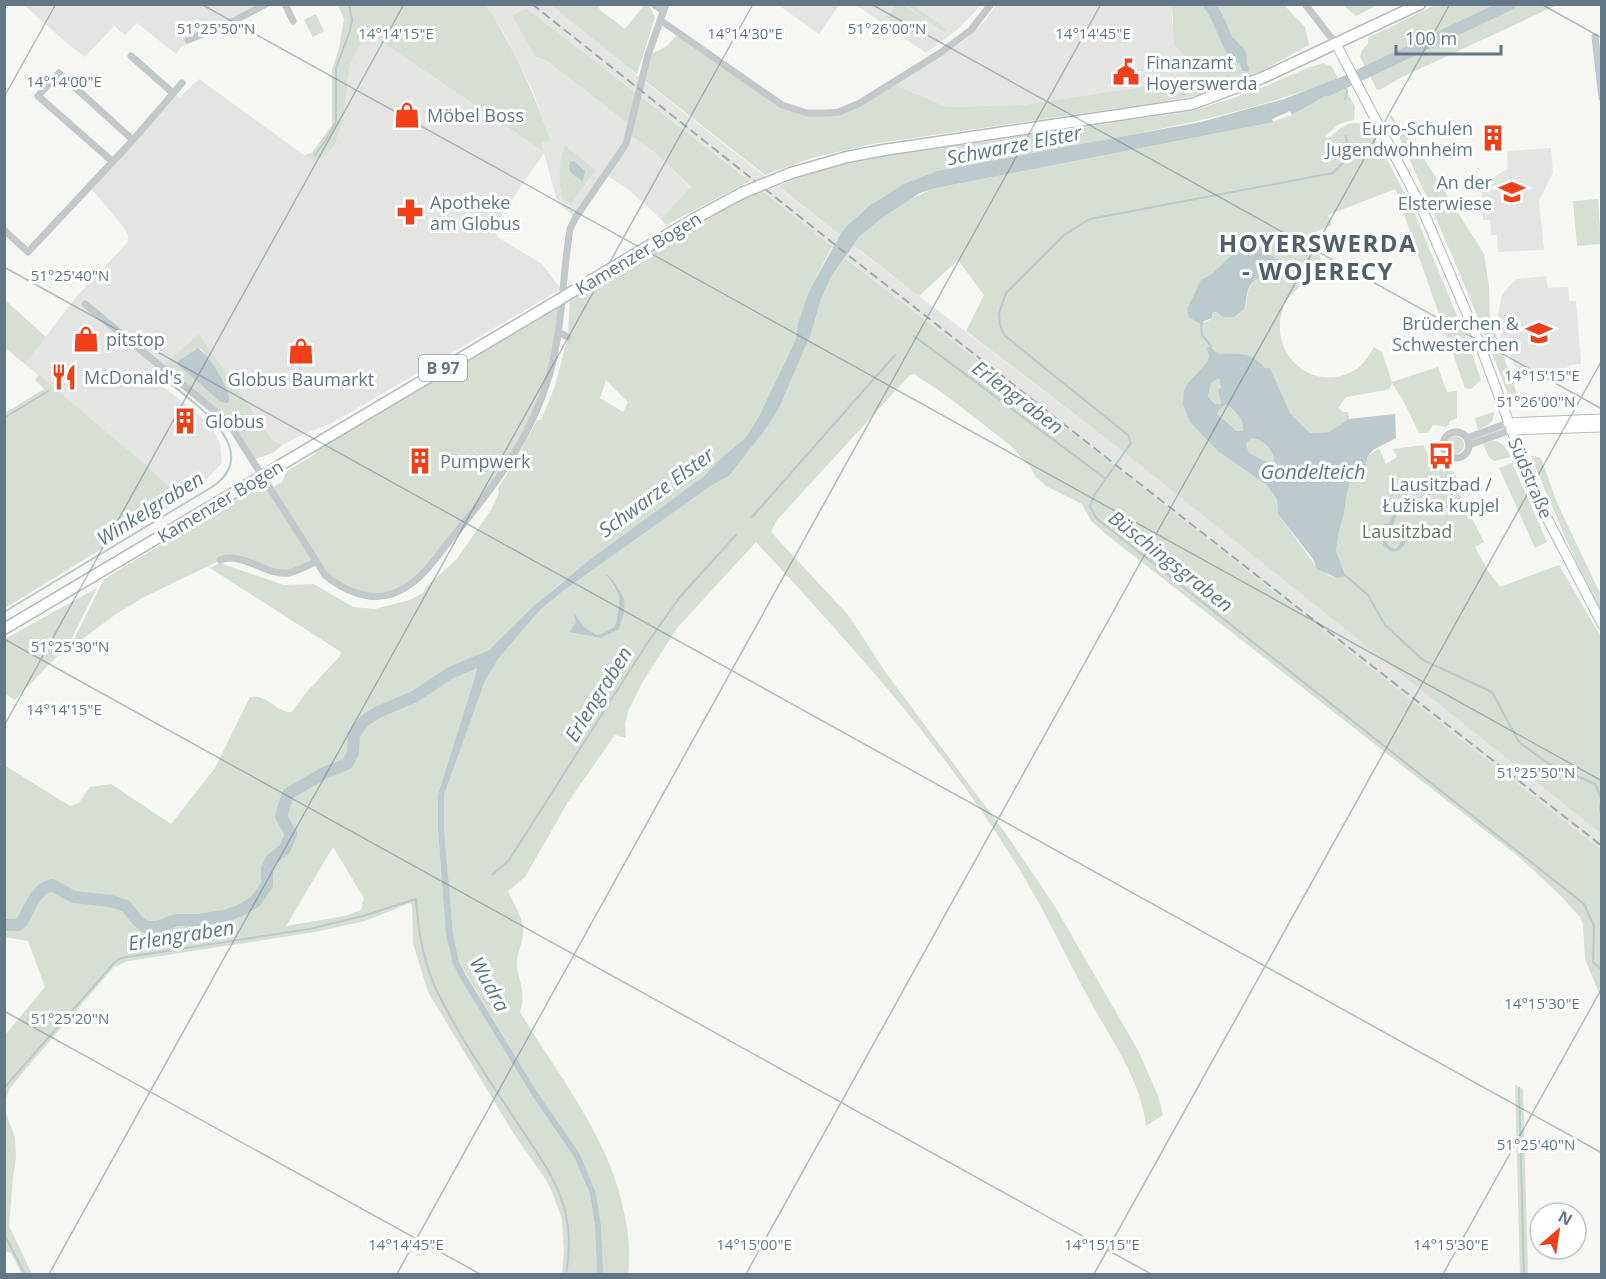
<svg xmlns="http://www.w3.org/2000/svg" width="1606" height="1279" font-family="'Open Sans',sans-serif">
  <rect width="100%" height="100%" fill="#f6f6f2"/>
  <path fill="#e4e5e3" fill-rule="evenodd" d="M 997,4 L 1170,5 L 1172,6 L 1172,23 L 1184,54 L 1186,71 L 1194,79 L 1022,105 L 947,107 L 895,85 L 966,39 L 984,22 Z
    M 24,5 L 266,5 L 181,47 L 176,54 L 137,23 L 125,35 L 114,26 L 85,57 L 68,44 Z
    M 486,5 L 551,5 L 616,55 L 639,77 L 865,255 L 1129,456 L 1601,834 L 1601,850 L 1111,463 L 829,245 L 760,188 L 526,8 L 512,16 L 535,57 L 546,60 L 631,126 L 629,134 L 659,156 L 691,188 L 661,219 L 629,190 L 606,175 L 573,216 L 559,204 L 556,197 L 544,153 L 492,229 L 499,238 L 542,264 L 561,289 L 332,423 L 306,433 L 282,445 L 272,440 L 198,335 L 161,367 L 163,369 L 154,379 L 210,424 L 220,443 L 222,463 L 207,479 L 183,499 L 141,461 L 25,364 L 76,297 L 128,242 L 128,235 L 122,225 L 90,187 L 173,94 L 180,97 L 199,79 L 304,155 L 315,161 L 327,155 L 335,145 L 343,120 L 350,65 L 367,32 L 544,152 L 541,140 L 551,142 L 533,91 L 504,33 ZM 565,145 L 596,170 L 572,203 Z
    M 783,5 L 839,4 L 839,5 L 819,34 L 781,7 Z
    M 856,5 L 981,5 L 958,29 L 926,53 Z
    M 1551,148 L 1553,172 L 1539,201 L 1544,250 L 1498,252 L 1497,235 L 1491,235 L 1490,220 L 1483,220 L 1481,183 L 1508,169 L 1507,151 Z
    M 1546,276 L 1548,288 L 1568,287 L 1569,301 L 1576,301 L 1581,364 L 1570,365 L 1558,375 L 1533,377 L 1519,371 L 1513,362 L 1502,339 L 1498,315 L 1502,295 L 1511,284 L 1517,279 Z"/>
  <path fill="#d7ded3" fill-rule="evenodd" d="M 1437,4 L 1557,4 L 1557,5 L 1400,78 L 1380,90 L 1377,90 L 1360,57 L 1362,50 L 1368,44 L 1368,38 Z
    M 338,5 L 486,5 C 514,48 534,93 551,142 L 541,141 L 544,152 L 367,32 L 350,65 L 343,120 L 335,145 L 327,155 L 315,161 L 304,155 L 312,153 L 332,125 L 332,70 L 339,49 L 344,19 Z
    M 551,5 L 597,5 L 601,11 L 625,29 L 644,5 L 649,5 L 655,17 L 637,74 Z
    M 896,5 L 903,5 L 929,22 L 927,24 L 923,21 L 913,36 L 887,17 Z
    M 906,5 L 913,5 L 946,29 L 944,32 Z
    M 1170,5 L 1209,5 L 1218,17 L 1221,30 L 1219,17 L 1210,5 L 1284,5 L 1305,27 L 1309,45 L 1260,72 L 1204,94 L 1154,103 L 872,144 L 812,158 L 765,175 L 644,80 L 650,53 C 664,51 673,41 680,30 L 764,91 L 792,107 L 828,113 L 895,85 L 947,107 L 1022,105 L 1194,79 L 1186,71 L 1184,54 L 1174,45 L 1172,7 ZM 1234,38 L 1241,47 L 1242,71 L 1238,57 L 1230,53 L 1230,50 L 1236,45 L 1229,41 Z
    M 1343,5 L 1377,5 L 1356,16 Z
    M 526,8 L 750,181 L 666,225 L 661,219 L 691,187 L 659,156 L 629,134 L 631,126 L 546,60 L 535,57 L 512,16 Z
    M 316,14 L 324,31 L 313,37 L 304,20 Z
    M 1324,63 L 1332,67 L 1338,78 C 1260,110 1178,126 1095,142 C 1042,152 990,163 937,171 C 901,185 865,203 840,235 L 778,186 C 812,170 849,163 887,156 L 1192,111 L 1252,92 L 1310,67 Z
    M 1343,86 L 1355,106 L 1354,120 L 1339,124 L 1325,136 L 1328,139 C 1342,126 1352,117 1370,128 L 1413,209 L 1467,340 L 1481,380 L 1471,389 L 1465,388 L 1395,189 L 1328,215 L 1332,225 L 1308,235 L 1331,277 C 1308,280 1289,288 1282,312 C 1270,352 1309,391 1349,373 C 1361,368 1368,358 1374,347 L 1382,352 L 1392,382 L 1438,367 L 1447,392 L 1457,391 L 1457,418 L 1450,421 L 1447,427 L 1433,425 L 1428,433 L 1419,433 L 1403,400 L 1392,383 L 1389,389 L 1386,390 L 1346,397 L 1338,408 L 1343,412 L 1348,412 L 1349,419 L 1329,432 L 1310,433 L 1290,413 L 1270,369 L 1265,368 L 1240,354 L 1209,356 L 1207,362 L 1188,383 L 1255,474 L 1267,485 L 1277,500 L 1278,514 L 1315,565 L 1328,575 L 1337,578 L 1346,575 L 1336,551 L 1339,530 L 1344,514 L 1347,490 L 1350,482 L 1366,464 L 1368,456 L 1379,448 L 1386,464 L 1397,457 L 1393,449 L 1423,445 L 1436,470 L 1451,467 L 1462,488 L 1458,491 L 1484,542 L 1475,547 L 1488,571 L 1500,587 L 1559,565 L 1601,637 L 1601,834 L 1125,453 L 966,331 L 984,295 L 958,260 L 919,296 L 853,245 C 870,222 909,197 936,188 L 1269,123 L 1292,115 ZM 1261,245 L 1275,258 C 1274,267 1274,275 1266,280 L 1257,279 C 1248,285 1248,293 1246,303 L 1220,313 L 1212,313 L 1210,320 L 1200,324 L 1187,309 L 1201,281 L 1212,275 L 1229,256 Z
    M 1391,115 L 1418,149 L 1484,254 L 1489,286 L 1490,318 L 1517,394 L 1509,397 C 1473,302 1433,209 1390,117 Z
    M 565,145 L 596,170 L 572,203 L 563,200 C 558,180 558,164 565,145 Z
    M 758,187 L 832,247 L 809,291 L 798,323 L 796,339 L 758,418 L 746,437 L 720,459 L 703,477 L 558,585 L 487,652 L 472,660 L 478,664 L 475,677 L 438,794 L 438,830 L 444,906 L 460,978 L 531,1094 L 574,1157 L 590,1194 L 595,1226 L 597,1274 L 562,1274 L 564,1251 L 562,1219 L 552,1192 L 546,1180 L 514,1134 L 428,992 L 413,943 L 412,905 L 410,903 L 365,921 L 315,932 L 128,961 L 114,967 L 23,1072 L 9,1090 L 6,1099 L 6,1113 L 15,1138 L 16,1158 L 13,1177 L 9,1226 L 32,1274 L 22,1274 L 11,1253 L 5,1251 L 5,1035 L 45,987 L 28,941 L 5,937 L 4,765 L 70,806 L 79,803 L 90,787 L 111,784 L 171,824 L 215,768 L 250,697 C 266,693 277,713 292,712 L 305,694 L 339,657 L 341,652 L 210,568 L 220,563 L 284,585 L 314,584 L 353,607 L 375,609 L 410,600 L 423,593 L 427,586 L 456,560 L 491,510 L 499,493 L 498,488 L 516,460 L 537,420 L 541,420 L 554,389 L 568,337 L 570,294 ZM 606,380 L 628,402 L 623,412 L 600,398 ZM 333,847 L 364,898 L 361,910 L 345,916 L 286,926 Z
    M 1598,199 L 1601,244 L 1577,246 L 1573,201 Z
    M 845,258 L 1111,463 L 1601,850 L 1601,998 L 1585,959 L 1583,924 L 1580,917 L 1560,895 L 1518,856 L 1107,535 L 1091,521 L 1082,504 L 1046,486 L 1036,477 L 1030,467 L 1010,445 L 944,394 L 914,374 L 909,376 L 777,520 L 771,532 L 849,616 L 886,673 L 1006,834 L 1054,905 L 1139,1052 L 1158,1096 L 1163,1115 L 1146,1126 C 1141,1079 1111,1040 1089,999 C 1065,955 1044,909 1018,867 C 945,747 851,645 756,542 L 677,628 L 642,683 L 628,711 L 625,724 L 626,738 L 615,735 L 568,802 L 525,877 L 508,891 C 513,903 523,917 523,930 C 524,942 515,955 517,967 C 520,985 526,992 520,1012 C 562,1082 616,1145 627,1229 C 629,1243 630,1260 628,1274 L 603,1274 L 601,1225 L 596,1193 L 580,1154 L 536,1090 L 459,962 L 453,933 L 450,905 L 444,830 L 444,795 L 485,681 L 498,659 L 540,610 L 563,591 L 712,485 L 729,476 L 768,426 L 780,406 L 811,334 L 821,299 L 831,277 ZM 606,576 L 620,589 L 618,630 L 601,638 L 570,631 L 576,622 L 597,635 L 607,631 L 615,626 C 621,601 622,596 606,576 Z
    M 5,300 L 46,337 L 25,364 L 5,348 Z
    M 562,303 L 550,372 L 513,458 L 420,577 L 403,588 L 375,596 L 338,585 L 315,561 L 282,574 L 229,556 L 144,597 L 116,614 L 69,649 L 104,579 L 248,492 L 263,492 L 282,482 L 287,471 L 314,455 L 319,448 Z
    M 199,334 L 272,440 L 282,445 L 273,453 L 255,459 L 239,434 L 161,367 ZM 197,349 L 201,349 L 224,383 L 230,399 L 227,403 L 177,362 Z
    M 39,375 L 141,461 L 183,499 L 5,608 L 5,413 L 44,389 L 35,380 Z
    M 1219,378 L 1221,387 L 1218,390 L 1221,404 L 1215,404 L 1208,398 L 1211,383 Z
    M 1227,404 C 1236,412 1244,419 1243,431 L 1237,431 L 1217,414 L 1220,409 Z
    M 1494,412 C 1494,423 1487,426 1478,430 L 1475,418 Z
    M1446 445a9 9 0 1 1 18 0a9 9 0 1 1-18 0Z
    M 1252,438 C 1267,441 1274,451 1275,466 L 1249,453 L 1246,444 Z
    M 1492,441 C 1503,441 1506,448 1511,457 L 1494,461 L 1489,457 L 1483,444 Z
    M 1533,456 L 1541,458 L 1557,503 L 1601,595 L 1601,611 L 1575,560 L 1535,466 L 1531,456 Z
    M 1512,463 L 1547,542 L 1535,548 L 1499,468 Z
    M 97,588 L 69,644 L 15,700 L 5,694 L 5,639 Z
    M 1515,1085 L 1523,1089 L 1528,1274 L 1520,1274 Z"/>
  <path fill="#bcc9cd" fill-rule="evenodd" d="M 1234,38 L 1241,46 L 1249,69 L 1248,72 L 1242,71 L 1238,57 L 1230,53 L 1229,48 L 1232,47 L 1229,41 Z
    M 1338,78 L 1343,86 L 1292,115 L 1290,111 L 1272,119 L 1273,122 L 1269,123 L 936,188 L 920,193 L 883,217 L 859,237 L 831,277 L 821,299 L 811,334 L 780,406 L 768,426 L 729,476 L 712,485 L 563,591 L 540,610 L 498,659 L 485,681 L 444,795 L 444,830 L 453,933 L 459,962 L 466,975 L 536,1090 L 580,1154 L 596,1193 L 601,1225 L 603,1269 L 603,1274 L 597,1274 L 595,1226 L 590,1194 L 574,1157 L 531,1094 L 460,978 L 453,964 L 446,934 L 438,830 L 438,794 L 475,677 L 478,664 L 473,665 L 472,660 L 487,652 L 535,605 L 588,561 L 703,477 L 720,459 L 746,437 L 758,418 L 796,339 L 798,323 L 809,291 L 840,235 L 848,225 L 869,206 L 904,184 L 937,171 L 1201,122 L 1284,99 Z
    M 574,161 L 585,171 L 583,181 C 574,176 567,173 570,162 Z
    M 1257,244 L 1275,258 C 1276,267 1274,275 1266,280 L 1257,279 C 1245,286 1248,298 1244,309 L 1234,317 L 1223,317 C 1220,314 1217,311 1212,313 L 1212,318 L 1204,321 L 1202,325 L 1189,317 L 1187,309 L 1201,280 L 1212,274 L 1236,250 L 1246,245 Z
    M 1211,346 L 1215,352 L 1219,354 C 1240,354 1250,351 1265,368 L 1270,368 L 1290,413 L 1310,433 L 1329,432 L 1349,419 L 1395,414 L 1396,438 L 1373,450 L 1368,456 L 1364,470 L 1350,482 L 1346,498 L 1344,514 L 1339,530 L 1336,551 L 1346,576 L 1337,578 L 1317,569 L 1313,559 L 1278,514 L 1277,500 L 1267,485 L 1218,451 L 1190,422 L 1183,404 L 1184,390 L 1188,383 L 1207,362 L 1209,356 L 1207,348 ZM 1219,378 L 1221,387 L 1218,390 L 1221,404 L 1215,404 L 1208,397 L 1211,383 ZM 1227,404 C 1236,412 1244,419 1243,431 L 1237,431 L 1217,414 L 1220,409 ZM 1252,438 C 1267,441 1274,451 1275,466 L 1249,453 L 1246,444 Z
    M 198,348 C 213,360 225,382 230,399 L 228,403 L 221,402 L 177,364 L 177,362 Z
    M 1400,507 L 1387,539 L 1388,545 L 1394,549 L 1397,548 L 1404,538 L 1413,529 L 1418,530 L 1409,538 L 1400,550 L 1391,552 L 1383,545 L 1383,538 L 1379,536 L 1384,523 L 1388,524 L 1395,511 Z
    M 607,574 C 626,595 629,604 618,630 L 601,638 L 569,632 L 576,622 L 573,612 L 584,627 L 597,635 L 607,631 L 615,626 C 621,601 622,595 606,575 Z"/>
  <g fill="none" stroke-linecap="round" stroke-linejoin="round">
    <path stroke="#bcc9cd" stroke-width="2" d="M 1345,99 L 1347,92 L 1345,83
      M 1346,136 L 1348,158 L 1333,173 L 1090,219 L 1064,235 L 1006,293 L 999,313 L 1000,325 L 1004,335 L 1128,435 L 1131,443 L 1095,494 L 1090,506 L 1096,518 L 1584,904 L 1594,926 L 1593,962 L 1602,970
      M 315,155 L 326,140 L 336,122 L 336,68 L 350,31 L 352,20 L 349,4
      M 1241,236 L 1243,246
      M 1201,324 L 1202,335 L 1211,346
      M 914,336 L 1106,479
      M 4,418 L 48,391
      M 752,517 L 895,355
      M 1346,576 L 1368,595 L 1385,625 L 1423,660 L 1492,692 L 1519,742 L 1549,764 L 1595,784 L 1602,800
      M 4,612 L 212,487 C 268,449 187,398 158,374
      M 1600,810 L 1601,801
      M 493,874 L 509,860 L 648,642 L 679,598 L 736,535
      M 4,1088 L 115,962 L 121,958 L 309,929 L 363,916 L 416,899 C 418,931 423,962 437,991 C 459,1037 490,1081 518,1124 C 536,1151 557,1179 565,1211 C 570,1232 570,1254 566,1274
      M 1519,1088 L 1524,1274
      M 4,1234 L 25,1274"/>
    <path stroke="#bcc9cd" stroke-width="12" d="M 1209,4 C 1220,19 1223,34 1232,50 L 1239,52 L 1241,58
      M 1328,90 L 1510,4
      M 4,925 L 18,925 L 22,922 C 30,908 35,889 52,885 L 74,897 L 111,901 L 126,906 L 138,921 L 146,927 L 157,927 L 177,920 L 198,920 L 224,916 L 239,911 L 255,902 L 267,885 L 267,869 L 271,860 L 285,849 L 291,834 L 281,816 L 288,794 L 324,773 L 347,764 L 353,753 L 354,735 L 364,721 L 378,712 L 414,697 L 450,673 L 488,657"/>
    <g stroke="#b5bbbf" stroke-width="11">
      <path id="secondary" d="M 1336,44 L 1420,204 L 1477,337 L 1531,482 L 1547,518 L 1602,624
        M 1508,423 L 1602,419
        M 1511,430 L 1602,427"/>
    </g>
    <g stroke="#b6bbbe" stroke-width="13">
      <path id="primary" d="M 791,173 L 847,157 L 884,150 L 1192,104 L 1262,78 L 1420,4
        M 575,290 L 694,219 L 742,193
        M 4,629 L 557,301"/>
    </g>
    <path stroke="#c3c8cb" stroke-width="7" d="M 285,4 L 293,21
      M 653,4 L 663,11
      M 1305,4 L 1336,44
      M 660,20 L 782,105 L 807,113 L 828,113 L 839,112 L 860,103 L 940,53 L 971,30 L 991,4
      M 1595,37 L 1602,98
      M 188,40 L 228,24 L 266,4
      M 131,56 L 173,93
      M 113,162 L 38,96 L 59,73 L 133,140
      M 4,230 L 28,252 L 133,140 L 182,83
      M 85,304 L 228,422 L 325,575 C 343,590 369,602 392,594 C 419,585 434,560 451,539 C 494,487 531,439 550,373 C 563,326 562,277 570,229 L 576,217 L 626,144 L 648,55 L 666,4
      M 559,332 L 568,337
      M1443 445a13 13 0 1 1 26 0a13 13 0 1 1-26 0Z
      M 1467,438 L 1508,423
      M 1469,445 L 1511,430
      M 220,560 C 243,551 265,576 289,573 C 298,571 307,566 315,562"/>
    <use href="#secondary" stroke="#fff" stroke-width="9"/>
    <use href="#primary" stroke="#fff" stroke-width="10"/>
    <path stroke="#a3abb0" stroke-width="2" stroke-dasharray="9 4.5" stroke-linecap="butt" d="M 532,4 L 853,259 L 1602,846"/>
    <g stroke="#b6bbbe" stroke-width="13" stroke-linecap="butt">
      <path id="primary-bridge" d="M 742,193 L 791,173
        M 557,301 L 575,290"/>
    </g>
    <use href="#primary-bridge" stroke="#fff" stroke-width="10"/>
  </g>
  <path fill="none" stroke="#637886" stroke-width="1.5" stroke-opacity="0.45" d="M 201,4 L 1602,781M 871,4 L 1602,409M 1541,4 L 1602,38M 4,97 L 56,4M 4,267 L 1602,1153M 4,639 L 1151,1274M 4,726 L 404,4M 4,1011 L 480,1274M 49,1274 L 753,4M 397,1274 L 1101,4M 746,1274 L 1450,4M 1094,1274 L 1602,360M 1443,1274 L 1602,988"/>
  <defs>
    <g id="civic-bare" transform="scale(2.07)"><path d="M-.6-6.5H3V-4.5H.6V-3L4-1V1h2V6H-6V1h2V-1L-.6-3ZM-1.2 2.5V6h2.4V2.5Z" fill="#f13f18" stroke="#fff" stroke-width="2.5" paint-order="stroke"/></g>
    <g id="shop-bare" transform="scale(2.07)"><path d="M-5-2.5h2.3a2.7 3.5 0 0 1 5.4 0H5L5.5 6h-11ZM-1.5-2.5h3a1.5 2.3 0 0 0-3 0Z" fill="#f13f18" stroke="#fff" stroke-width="2.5" paint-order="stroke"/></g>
    <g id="building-bare" transform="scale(2.07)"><path d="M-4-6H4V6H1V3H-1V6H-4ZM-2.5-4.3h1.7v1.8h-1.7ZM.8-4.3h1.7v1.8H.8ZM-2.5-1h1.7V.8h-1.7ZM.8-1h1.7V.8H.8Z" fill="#f13f18" stroke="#fff" stroke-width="2.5" paint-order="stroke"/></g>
    <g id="school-bare" transform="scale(2.07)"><path d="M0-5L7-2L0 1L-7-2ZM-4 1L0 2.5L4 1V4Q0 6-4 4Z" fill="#f13f18" stroke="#fff" stroke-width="2.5" paint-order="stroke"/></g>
    <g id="pharmacy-bare" transform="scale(2.07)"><path d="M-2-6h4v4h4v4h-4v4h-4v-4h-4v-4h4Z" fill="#f13f18" stroke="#fff" stroke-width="2.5" paint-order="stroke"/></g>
    <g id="restaurant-bare" transform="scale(2.07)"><path d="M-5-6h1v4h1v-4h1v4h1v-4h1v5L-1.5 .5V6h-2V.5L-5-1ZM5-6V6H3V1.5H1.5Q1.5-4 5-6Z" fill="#f13f18" stroke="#fff" stroke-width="2.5" paint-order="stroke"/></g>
    <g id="bus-bare" transform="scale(2.07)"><path d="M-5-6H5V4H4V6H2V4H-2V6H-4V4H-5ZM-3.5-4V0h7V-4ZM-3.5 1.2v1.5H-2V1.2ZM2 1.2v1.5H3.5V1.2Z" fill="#f13f18" stroke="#fff" stroke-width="2.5" paint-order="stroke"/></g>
  </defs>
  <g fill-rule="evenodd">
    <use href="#civic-bare" x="1126" y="72"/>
    <use href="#shop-bare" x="407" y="115"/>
    <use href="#building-bare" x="1493" y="138"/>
    <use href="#school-bare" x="1512" y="192"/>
    <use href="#pharmacy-bare" x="410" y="212"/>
    <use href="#school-bare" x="1539" y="333"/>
    <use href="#shop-bare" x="86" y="339"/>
    <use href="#shop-bare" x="301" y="351"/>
    <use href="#restaurant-bare" x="64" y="377"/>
    <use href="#building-bare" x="185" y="421"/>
    <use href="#bus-bare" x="1441" y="456"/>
    <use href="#building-bare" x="420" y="461"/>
  </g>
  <g text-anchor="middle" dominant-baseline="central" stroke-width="6" stroke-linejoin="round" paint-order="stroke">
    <rect fill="#fff" stroke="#92a0aa" stroke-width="1.5" x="419" y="355" width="48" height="26" rx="4.5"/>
    <g font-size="16" font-weight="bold" fill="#637886">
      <text x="443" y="368">B 97</text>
    </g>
    <g font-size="18" fill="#637886" stroke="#fff" text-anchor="start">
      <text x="1146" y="62">Finanzamt<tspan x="1146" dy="21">Hoyerswerda</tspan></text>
      <text x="427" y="115">Möbel Boss</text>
      <text x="1473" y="128" text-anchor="end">Euro-Schulen<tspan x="1473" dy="21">Jugendwohnheim</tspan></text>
      <text x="1492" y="182" text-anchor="end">An der<tspan x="1492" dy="21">Elsterwiese</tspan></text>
      <text x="430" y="202">Apotheke<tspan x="430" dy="21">am Globus</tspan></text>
      <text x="1519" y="323" text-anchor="end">Brüderchen &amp;<tspan x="1519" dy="21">Schwesterchen</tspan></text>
      <text x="106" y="339">pitstop</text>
      <text x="84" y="377">McDonald's</text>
      <text x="301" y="379" text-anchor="middle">Globus Baumarkt</text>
      <text x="205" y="421">Globus</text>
      <text x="440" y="461">Pumpwerk</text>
      <text x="1441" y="484" text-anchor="middle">Lausitzbad /<tspan x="1441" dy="21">Łužiska kupjel</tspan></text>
    </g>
    <g font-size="18" fill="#637886" stroke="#fff">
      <text transform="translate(638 253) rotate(-31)">Kamenzer Bogen</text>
      <text transform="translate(1531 478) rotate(67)">Südstraße</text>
      <text transform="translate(220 501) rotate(-31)">Kamenzer Bogen</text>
    </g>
    <g font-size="18" fill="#697c62" stroke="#fff">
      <text x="1407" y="531">Lausitzbad</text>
    </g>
    <g font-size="20" font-style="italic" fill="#5e7b83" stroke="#fff">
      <text transform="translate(1014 145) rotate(-11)">Schwarze Elster</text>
      <text transform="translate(1018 397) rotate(37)">Erlengraben</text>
      <text x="1313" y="471">Gondelteich</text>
      <text transform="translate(656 492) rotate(-36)">Schwarze Elster</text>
      <text transform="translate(150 508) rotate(-32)">Winkelgraben</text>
      <text transform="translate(1171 561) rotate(38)">Büschingsgraben</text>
      <text transform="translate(598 694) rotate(-58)">Erlengraben</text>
      <text transform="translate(181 935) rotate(-9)">Erlengraben</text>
      <text transform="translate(490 984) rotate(61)">Wudra</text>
    </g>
    <g font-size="24" font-weight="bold" letter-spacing="1.5" fill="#51606a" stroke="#fff">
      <text x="1318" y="242">HOYERSWERDA<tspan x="1318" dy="28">- WOJERECY</tspan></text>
    </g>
  </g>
  <g font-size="15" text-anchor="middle" fill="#637886" stroke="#fff" stroke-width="6" stroke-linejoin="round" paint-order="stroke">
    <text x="216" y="34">51°25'50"N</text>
    <text x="887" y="34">51°26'00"N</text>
    <text x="396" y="39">14°14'15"E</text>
    <text x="745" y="39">14°14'30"E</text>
    <text x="1093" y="39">14°14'45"E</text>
    <text x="64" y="87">14°14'00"E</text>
    <text x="70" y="281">51°25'40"N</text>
    <text x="1542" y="381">14°15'15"E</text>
    <text x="1536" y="407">51°26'00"N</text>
    <text x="70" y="652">51°25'30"N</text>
    <text x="64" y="715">14°14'15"E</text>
    <text x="1536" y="778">51°25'50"N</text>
    <text x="1542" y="1009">14°15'30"E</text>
    <text x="70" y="1024">51°25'20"N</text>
    <text x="1536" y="1150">51°25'40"N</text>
    <text x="406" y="1250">14°14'45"E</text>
    <text x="754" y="1250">14°15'00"E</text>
    <text x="1102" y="1250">14°15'15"E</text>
    <text x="1451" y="1250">14°15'30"E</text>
  </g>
  <rect width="1606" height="1279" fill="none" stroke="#637886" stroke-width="12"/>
  <g transform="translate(1558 1231) rotate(29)"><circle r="28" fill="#ffffff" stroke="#c1c9cf" stroke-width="1.5"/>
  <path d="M0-4.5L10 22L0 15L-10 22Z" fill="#f13f18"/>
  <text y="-9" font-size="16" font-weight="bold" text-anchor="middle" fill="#637886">N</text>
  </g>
  <path d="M1396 45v9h105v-9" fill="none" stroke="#637886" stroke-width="3"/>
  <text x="1405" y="45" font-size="18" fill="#637886" stroke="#ffffff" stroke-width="4.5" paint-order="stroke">100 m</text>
</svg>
